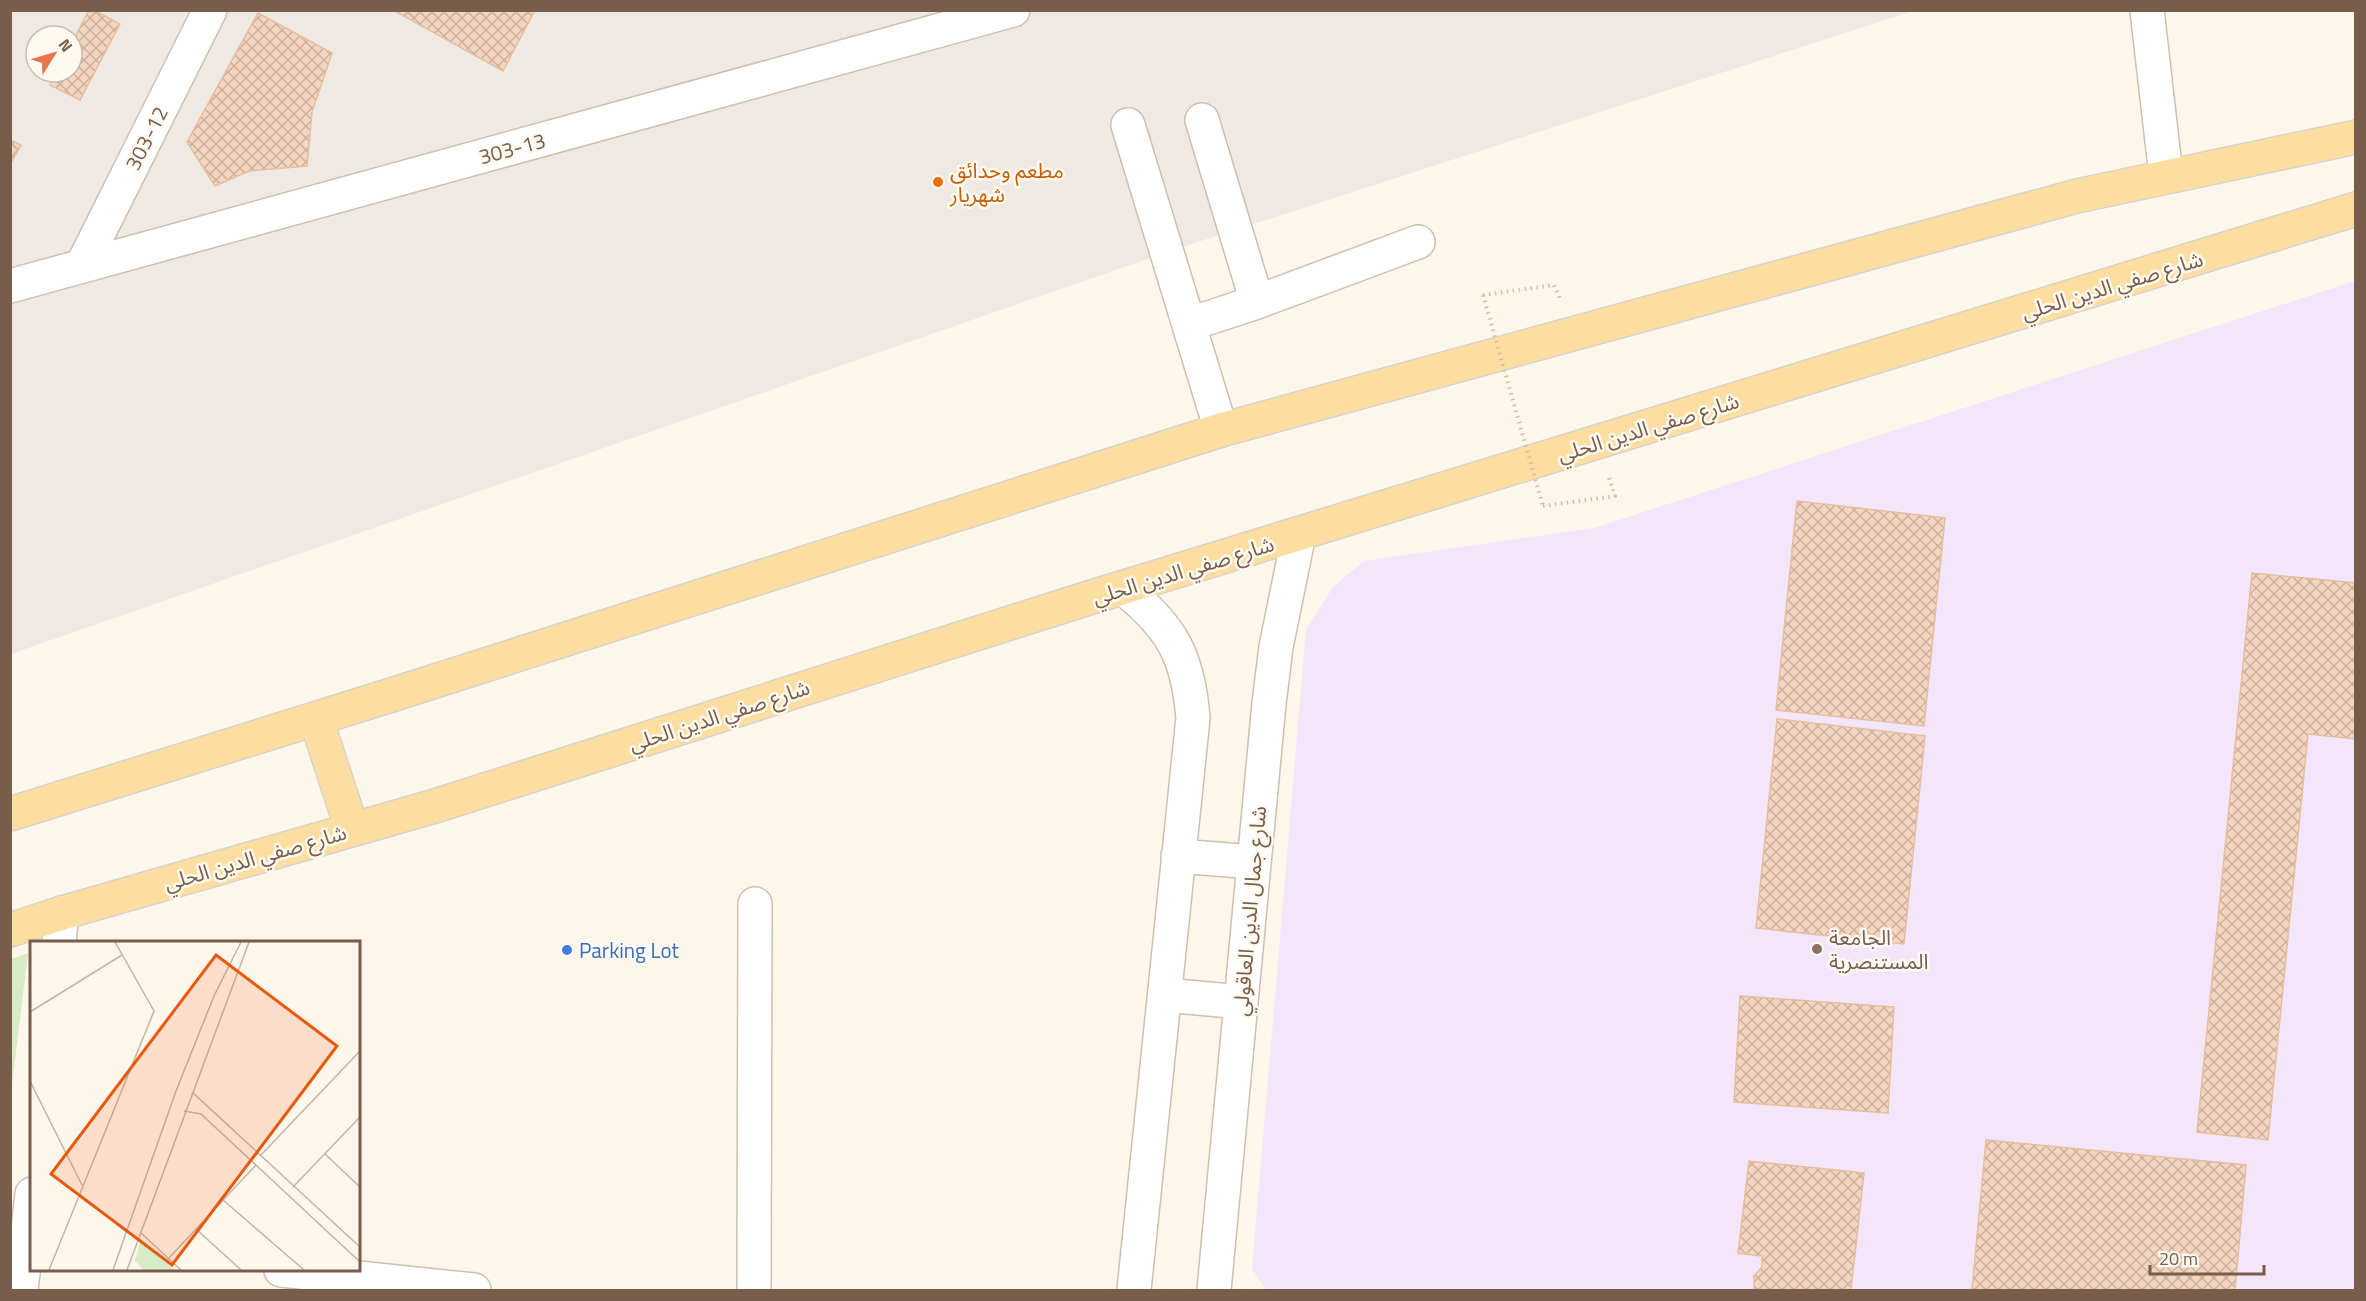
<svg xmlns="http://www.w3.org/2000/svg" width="2366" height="1301" font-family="'Titillium Web','Noto Sans Arabic',sans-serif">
  <defs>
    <pattern id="building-cross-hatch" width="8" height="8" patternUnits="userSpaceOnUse" patternTransform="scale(1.5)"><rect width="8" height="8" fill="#f4d6c0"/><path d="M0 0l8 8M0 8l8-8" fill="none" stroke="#cab19e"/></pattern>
  </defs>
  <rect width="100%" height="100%" fill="#fdf6ea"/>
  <path fill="#eee9e2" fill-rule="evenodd" d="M 10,11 L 1913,11 L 1176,249 L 11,654 ZM 36,36 L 72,36 L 72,72 L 36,72 Z"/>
  <path fill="#f3e6fa" d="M 2355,281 L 2355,1290 L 1266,1290 L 1252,1269 L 1306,630 L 1333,587 L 1364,561 L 1594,528 Z"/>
  <path fill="#d5ecc7" d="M 28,953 L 11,1093 L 11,959 Z"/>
  <path fill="url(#building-cross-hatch)" stroke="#e7bda0" stroke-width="1.5" d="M 89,10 L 94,10 L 120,24 L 80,100 L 50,85 L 57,72 L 72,72 L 72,43 Z
    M 393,10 L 535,10 L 503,71 Z
    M 258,13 L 332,53 L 312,112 L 307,166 L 249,171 L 215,186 L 187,142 Z
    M 10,140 L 21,145 L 10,165 Z
    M 1797,501 L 1945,518 L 1924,726 L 1776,710 Z
    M 2252,573 L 2356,583 L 2356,739 L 2308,734 L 2268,1140 L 2197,1132 Z
    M 1777,719 L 1925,736 L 1904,944 L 1756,928 Z
    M 1740,996 L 1894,1007 L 1888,1113 L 1734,1102 Z
    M 1986,1140 L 2246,1165 L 2235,1290 L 1972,1290 Z
    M 1749,1161 L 1864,1173 L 1851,1290 L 1754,1290 L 1754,1276 L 1762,1267 L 1762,1256 L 1738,1253 Z"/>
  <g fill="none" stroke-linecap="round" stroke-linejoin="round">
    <g stroke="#d0beae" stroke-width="36">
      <path id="minor" d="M 2147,10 L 2166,176
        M 1202,120 L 1257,302
        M 1128,125 L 1221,430
        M 82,266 L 210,10
        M 10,286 L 1013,10
        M 1190,324 L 1257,302 L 1418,242
        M 1123,588 C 1172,627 1188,656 1193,718 L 1134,1290
        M 1178,856 L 1254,862
        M 59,942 L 62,913
        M 1165,995 L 1241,1002
        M 281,1270 L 474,1290
        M 21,1290 L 32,1194
        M 754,1290 L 755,904
        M 1214,1290 L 1269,704 L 1276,647 L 1299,534"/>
    </g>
    <g stroke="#d9d2cd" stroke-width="36">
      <path id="major" d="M 316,719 L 352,829
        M 10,814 L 385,697 L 1221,430 L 2077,196 L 2356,137
        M 10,930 L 62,913 L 435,806 L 1079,601 L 2356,209"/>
    </g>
    <path stroke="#d9baa2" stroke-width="4" stroke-dasharray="1.5 4.5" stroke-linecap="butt" d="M 1483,295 L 1554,285 L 1561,301
      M 1543,506 L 1615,496 L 1608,475"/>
    <use href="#minor" stroke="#fff" stroke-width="33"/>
    <use href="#major" stroke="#fcdea1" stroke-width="33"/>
    <path stroke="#d9baa2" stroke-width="4" stroke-dasharray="1.5 4.5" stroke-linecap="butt" d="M 1483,295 L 1543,506"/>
  </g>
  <circle fill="#e8710a" stroke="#fffaf1" stroke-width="2" cx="938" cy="182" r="6"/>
  <circle fill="#8d6e63" stroke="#fffaf1" stroke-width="2" cx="1817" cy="949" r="6"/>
  <circle fill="#3f7fe0" stroke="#fffaf1" stroke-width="2" cx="567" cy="950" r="6"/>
  <g text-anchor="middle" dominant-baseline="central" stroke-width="5" stroke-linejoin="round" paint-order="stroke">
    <g font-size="21" fill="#795d4b" stroke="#fffaf1">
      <text transform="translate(146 138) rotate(-63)">303-12</text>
      <text transform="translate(512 148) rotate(-15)">303-13</text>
      <text transform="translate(2112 285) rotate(-17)">شارع صفي الدين الحلي</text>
      <text transform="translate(1648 427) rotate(-17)">شارع صفي الدين الحلي</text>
      <text transform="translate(1183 570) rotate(-17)">شارع صفي الدين الحلي</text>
      <text transform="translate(719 715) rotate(-18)">شارع صفي الدين الحلي</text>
      <text transform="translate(255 857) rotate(-16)">شارع صفي الدين الحلي</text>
      <text transform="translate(1249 911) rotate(-85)">شارع جمال الدين العاقولي</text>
    </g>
    <g font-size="21" fill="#c56008" stroke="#fffaf1" text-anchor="start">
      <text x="950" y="170">مطعم وحدائق<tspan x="950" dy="24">شهريار</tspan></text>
    </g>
    <g font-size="21" fill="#785e54" stroke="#fffaf1" text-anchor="start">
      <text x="1829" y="937">الجامعة<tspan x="1829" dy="24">المستنصرية</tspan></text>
    </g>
    <g font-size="21" fill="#366cbe" stroke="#fffaf1" text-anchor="start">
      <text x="579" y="950">Parking Lot</text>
    </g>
  </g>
  <g transform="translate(30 941)">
    <rect width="330" height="330" fill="#fdf6ea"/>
    <path d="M 111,297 L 145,329 L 114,329 L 105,320 Z" fill="#d5ecc7"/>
    <path fill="none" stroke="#c4b4a5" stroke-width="1.5" d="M 0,71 L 92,14M 0,140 L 52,244M 162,151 L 330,306M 154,170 L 171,173 L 330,321M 295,213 L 330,246M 230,215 L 330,110M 263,246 L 330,176M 193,259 L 274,329M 166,288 L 211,329M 110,291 L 151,329M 138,318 L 226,224M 19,329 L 124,70 L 85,1M 83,329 L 146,150 L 184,55 L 211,1M 97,329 L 219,1"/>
    <path fill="#e8590c" fill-opacity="0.15" stroke="#e8590c" stroke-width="3" d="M 186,14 L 307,105 L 142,324 L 21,233 Z"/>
    <rect width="330" height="330" fill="none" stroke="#795d4b" stroke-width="3"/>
  </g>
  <rect width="2366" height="1301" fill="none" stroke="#795d4b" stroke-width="24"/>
  <g transform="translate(54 54) rotate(53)"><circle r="28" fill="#fffaf1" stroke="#c9bbaf" stroke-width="1.5"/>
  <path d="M0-4.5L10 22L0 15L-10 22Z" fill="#e9754c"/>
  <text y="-9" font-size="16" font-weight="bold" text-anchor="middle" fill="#795d4b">N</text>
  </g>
  <path d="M2150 1265v9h114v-9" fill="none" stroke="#795d4b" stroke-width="3"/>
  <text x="2159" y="1265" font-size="18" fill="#795d4b" stroke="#fffaf1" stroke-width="4.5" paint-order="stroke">20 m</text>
</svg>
